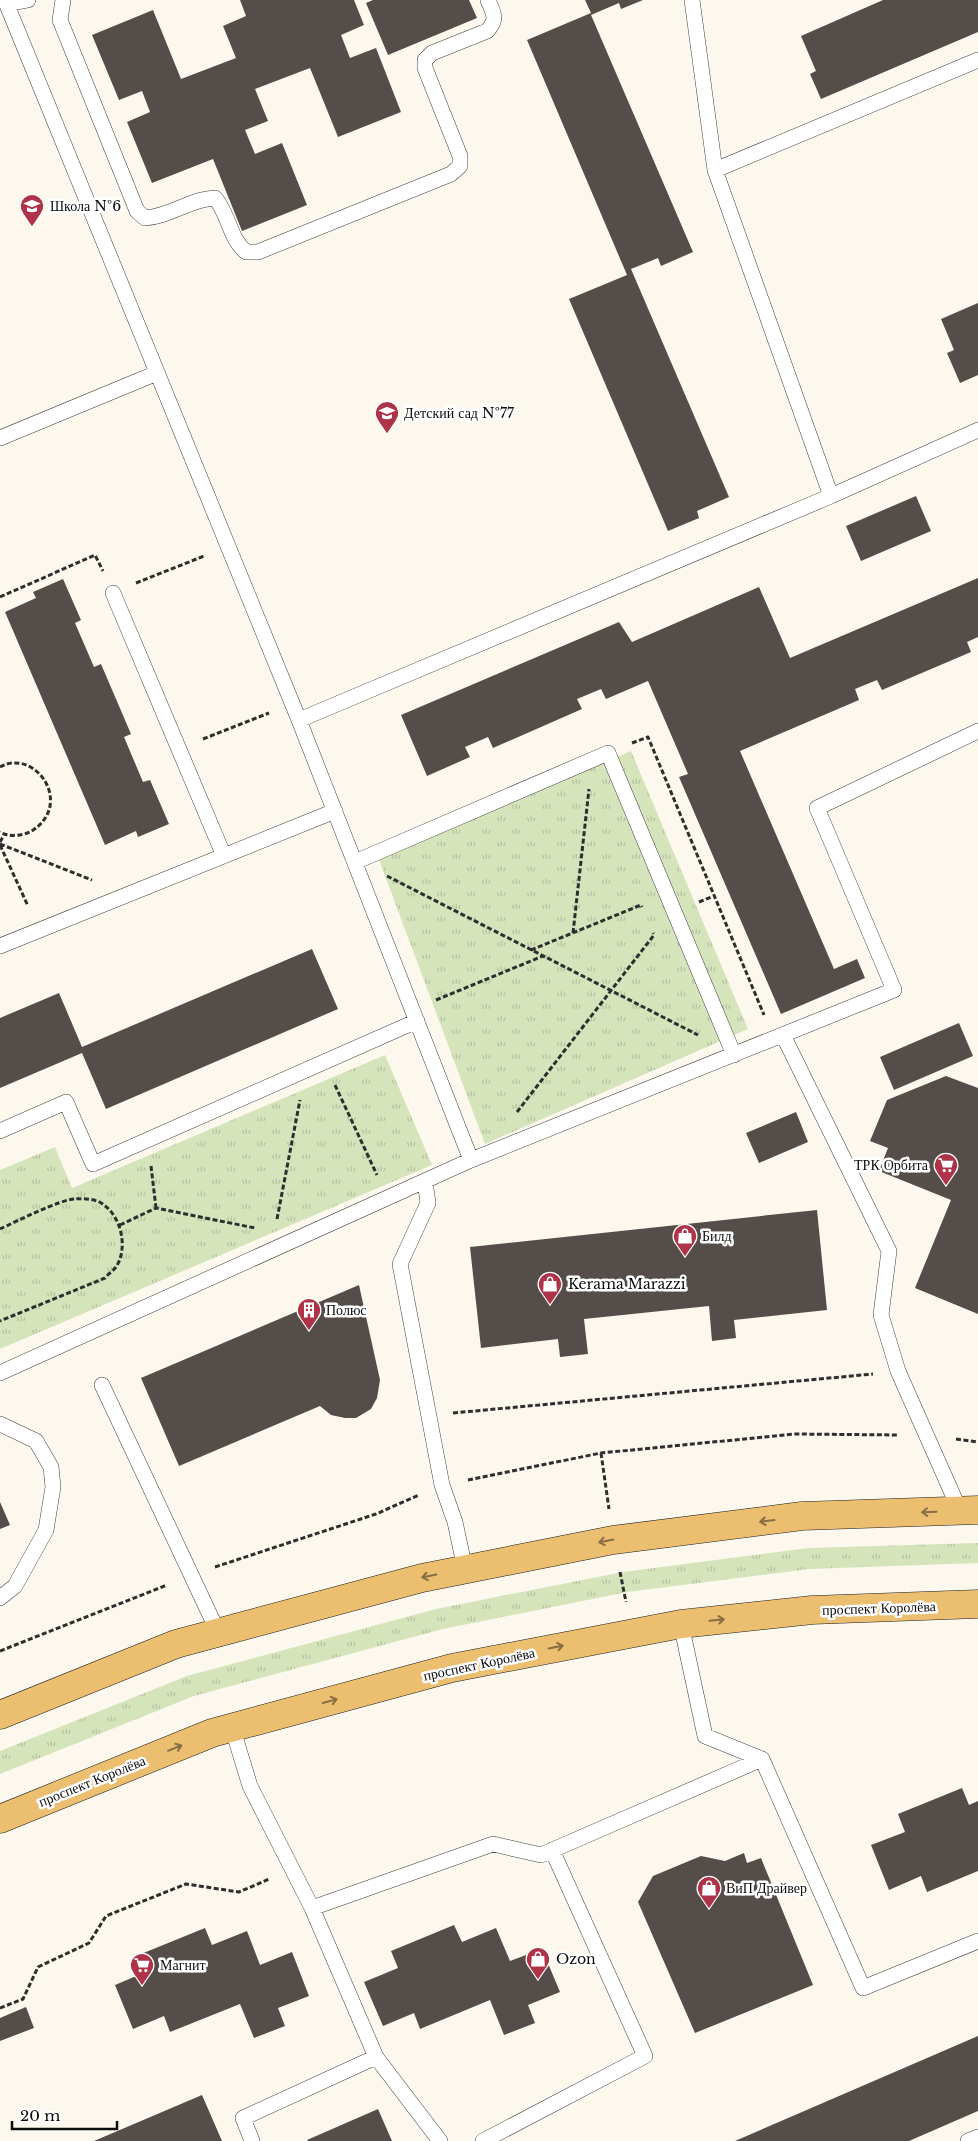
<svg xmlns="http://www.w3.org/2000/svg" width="978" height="2141" font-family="'Libre Baskerville',serif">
  <defs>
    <pattern id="grass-tufts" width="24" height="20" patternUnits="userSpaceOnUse" patternTransform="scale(1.25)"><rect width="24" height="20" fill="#d5e4bb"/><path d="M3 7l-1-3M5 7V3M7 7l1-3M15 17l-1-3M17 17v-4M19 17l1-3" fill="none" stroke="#b6c2a0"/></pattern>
  </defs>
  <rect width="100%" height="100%" fill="#fdf8ee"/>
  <path fill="url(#grass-tufts)" d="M 631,751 L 748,1029 L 485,1144 L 378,857 Z
    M 385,1055 L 432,1165 L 0,1349 L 0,1170 L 55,1147 L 72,1188 Z
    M 978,1543 L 978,1563 L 810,1569 L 627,1592 L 443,1629 L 194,1696 L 0,1774 L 0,1751 L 187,1676 L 436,1609 L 623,1572 L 808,1548 Z"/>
  <path fill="#544d4a" d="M 240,0 L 354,0 L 364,25 L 341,35 L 350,58 L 376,48 L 401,112 L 338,137 L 310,68 L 255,89 L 268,121 L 245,130 L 255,154 L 282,143 L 307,205 L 242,231 L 213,159 L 152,183 L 127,122 L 150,112 L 142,91 L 119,100 L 92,35 L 153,10 L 181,79 L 236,58 L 223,26 L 246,16 Z
    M 373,0 L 469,0 L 477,18 L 388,55 L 366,3 Z
    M 585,0 L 643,0 L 621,9 L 619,3 L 591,15 L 693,252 L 661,266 L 658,258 L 631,269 L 729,497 L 697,511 L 699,518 L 668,531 L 569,299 L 627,275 L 527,40 L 591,13 Z
    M 883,0 L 978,0 L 978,32 L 821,99 L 810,74 L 816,71 L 801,36 Z
    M 978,303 L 978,375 L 960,383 L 947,353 L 954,350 L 941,319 Z
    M 916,496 L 931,531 L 861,561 L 846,526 Z
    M 978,578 L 978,637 L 967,642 L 971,652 L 882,690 L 877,680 L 855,689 L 859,700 L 740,751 L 834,969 L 857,959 L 865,978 L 781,1014 L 679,777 L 688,774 L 648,681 L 606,699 L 601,689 L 577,699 L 582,709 L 493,748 L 488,737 L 465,747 L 470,757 L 427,776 L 401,715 L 619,622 L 632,642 L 759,587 L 790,658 Z
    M 63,579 L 81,620 L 75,623 L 94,667 L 101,664 L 131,734 L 124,737 L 143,782 L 150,780 L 169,824 L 138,837 L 136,831 L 105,845 L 5,612 L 36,598 L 33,592 Z
    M 312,949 L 338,1009 L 106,1109 L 82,1053 L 0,1088 L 0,1018 L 59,993 L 82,1047 Z
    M 959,1023 L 973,1056 L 894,1090 L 880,1057 Z
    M 946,1076 L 978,1088 L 978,1314 L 915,1288 L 951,1200 L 879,1171 L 888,1148 L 870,1141 L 887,1100 Z
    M 796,1112 L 808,1142 L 759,1163 L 746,1133 Z
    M 817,1210 L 827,1310 L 734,1320 L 736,1338 L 712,1341 L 709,1306 L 584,1319 L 588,1354 L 560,1357 L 558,1339 L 481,1348 L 470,1247 Z
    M 359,1285 L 380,1380 L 377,1398 L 371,1409 L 356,1418 L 345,1418 L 331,1415 L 320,1406 L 179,1466 L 141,1378 Z
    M 0,1502 L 10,1525 L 0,1529 Z
    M 962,1788 L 969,1805 L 978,1801 L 978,1871 L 927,1892 L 921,1876 L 889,1890 L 871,1845 L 905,1832 L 898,1814 Z
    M 744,1853 L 747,1863 L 761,1858 L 813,1985 L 695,2033 L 638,1902 L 653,1876 L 701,1856 L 725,1861 Z
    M 454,1925 L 462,1942 L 496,1928 L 510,1961 L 542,1949 L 560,1992 L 528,2005 L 535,2023 L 504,2035 L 490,2000 L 420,2029 L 414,2013 L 383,2026 L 364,1982 L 398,1968 L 391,1951 Z
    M 205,1928 L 212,1945 L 247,1931 L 260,1965 L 292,1952 L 309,1996 L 278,2008 L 285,2026 L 254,2038 L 240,2004 L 170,2032 L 164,2016 L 133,2029 L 115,1985 L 148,1971 L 141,1954 Z
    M 26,2007 L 34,2028 L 0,2041 L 0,2018 Z
    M 978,2036 L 978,2111 L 909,2141 L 735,2141 Z
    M 202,2095 L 222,2141 L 94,2141 Z
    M 378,2109 L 392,2141 L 308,2141 L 307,2140 Z"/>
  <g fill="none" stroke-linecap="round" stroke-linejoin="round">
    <g stroke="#3f3f3f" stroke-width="16">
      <path id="service" d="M 5,0 L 299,720 L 471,1160
        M 63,0 L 60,20 L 137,211 L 145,218 C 169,217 190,199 215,198 C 229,214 229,238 246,252 L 258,252 L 451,174 L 460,166 L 460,156 L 425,68 L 425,60 L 432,53 L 487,31 C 498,19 494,14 488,0
        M 692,0 L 715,170 L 831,496
        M 7,4 L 28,0
        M 715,170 L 978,60
        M 0,438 L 157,373
        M 113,593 L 224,856
        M 299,720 L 831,496 L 978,430
        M 355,862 L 608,753 L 734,1055
        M 0,946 L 335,811
        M 783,1035 L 889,1251 L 881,1315 L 898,1371 L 960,1511
        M 0,1131 L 66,1102 L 93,1164 L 417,1021
        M 425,1181 L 428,1203 L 400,1264 L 442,1485 L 455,1522 L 465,1569
        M 0,1373 L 471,1160 L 894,990 L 817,808 L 978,731
        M 102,1385 L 218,1632
        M 0,1424 L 36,1441 L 51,1467 L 53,1487 L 46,1530 L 15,1586 L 0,1598
        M 681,1624 L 705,1736 L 762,1759 L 863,1988 L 978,1941
        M 232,1727 L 250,1786 L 312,1908 L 376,2057
        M 312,1908 L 493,1844 L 541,1855 L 762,1759
        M 252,2141 L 243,2118 L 376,2057 L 440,2141
        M 483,2141 L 645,2056 L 552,1850
        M 968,2141 L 978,2137"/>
    </g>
    <g stroke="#1d1d1d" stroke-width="29">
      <path id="primary" d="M 0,1715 L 176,1644 L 422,1578 L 613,1540 L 802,1516 L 978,1510
        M 0,1819 L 212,1733 L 452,1668 L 681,1624 L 812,1610 L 978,1604"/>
    </g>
    <path stroke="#2e2e2e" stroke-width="3" stroke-dasharray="5 2.5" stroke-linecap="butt" d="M 136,583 L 204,556
      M 0,597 L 95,555 L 103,571
      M 203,739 L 269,713
      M 632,743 L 648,737 L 764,1015
      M 0,767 C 35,747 76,805 30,832 C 21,836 8,837 0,832
      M 0,842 L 4,835
      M 0,844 L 92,880
      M 0,845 L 28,906
      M 387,876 L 698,1035
      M 699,902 L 714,896
      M 573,933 L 589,789
      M 531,950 L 641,905 L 642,907
      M 436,1000 L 543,956
      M 335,1085 L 377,1175
      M 517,1112 L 654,935 L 653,933
      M 151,1166 L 156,1208
      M 277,1219 L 300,1100
      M 120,1225 L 156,1208 L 255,1228
      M 0,1229 C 15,1222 61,1199 75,1199 C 84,1198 97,1199 104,1205 C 122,1218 128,1249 116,1267 C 113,1271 108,1274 105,1278 L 0,1321
      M 453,1413 L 873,1374
      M 956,1439 L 978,1442
      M 601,1453 L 609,1509
      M 468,1480 L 601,1453 L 795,1434 L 898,1435
      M 215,1567 L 376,1514 L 419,1495
      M 620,1572 L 626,1602
      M 0,1651 L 167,1585
      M 0,2008 L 23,1999 L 38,1967 L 89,1943 L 106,1916 L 186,1884 L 239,1892 L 269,1879"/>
    <use href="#service" stroke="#fff" stroke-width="15"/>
    <use href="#primary" stroke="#ebbe70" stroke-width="28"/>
  </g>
  <defs><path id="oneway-shaft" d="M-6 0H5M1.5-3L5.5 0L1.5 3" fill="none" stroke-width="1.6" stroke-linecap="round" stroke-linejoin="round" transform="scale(1.25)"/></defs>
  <g stroke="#876e43">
    <use href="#oneway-shaft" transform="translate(929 1512) rotate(178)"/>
    <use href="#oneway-shaft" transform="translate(767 1521) rotate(173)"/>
    <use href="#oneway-shaft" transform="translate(606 1541) rotate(169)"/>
    <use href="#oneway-shaft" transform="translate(429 1576) rotate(168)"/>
    <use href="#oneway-shaft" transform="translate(717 1620) rotate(-6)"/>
    <use href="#oneway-shaft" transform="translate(556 1647) rotate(-11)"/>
    <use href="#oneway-shaft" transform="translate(330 1701) rotate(-15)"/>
    <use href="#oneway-shaft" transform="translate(175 1748) rotate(-22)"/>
  </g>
  <defs>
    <g id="school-pin" transform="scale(1.25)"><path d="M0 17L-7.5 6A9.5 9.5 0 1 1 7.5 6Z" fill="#ae3248" stroke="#fff"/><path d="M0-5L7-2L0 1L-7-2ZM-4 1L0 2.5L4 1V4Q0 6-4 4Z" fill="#fff"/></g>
    <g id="supermarket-pin" transform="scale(1.25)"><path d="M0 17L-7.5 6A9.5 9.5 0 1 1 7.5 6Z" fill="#ae3248" stroke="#fff"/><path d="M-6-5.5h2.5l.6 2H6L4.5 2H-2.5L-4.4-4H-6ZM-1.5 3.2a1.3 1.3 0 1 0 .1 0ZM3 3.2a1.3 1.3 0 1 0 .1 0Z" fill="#fff"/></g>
    <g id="shop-pin" transform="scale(1.25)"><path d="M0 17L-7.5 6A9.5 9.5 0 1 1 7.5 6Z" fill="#ae3248" stroke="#fff"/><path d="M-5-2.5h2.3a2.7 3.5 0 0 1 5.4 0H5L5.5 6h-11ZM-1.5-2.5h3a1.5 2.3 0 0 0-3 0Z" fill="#fff"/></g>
    <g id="building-pin" transform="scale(1.25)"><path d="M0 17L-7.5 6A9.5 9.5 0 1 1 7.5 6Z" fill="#ae3248" stroke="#fff"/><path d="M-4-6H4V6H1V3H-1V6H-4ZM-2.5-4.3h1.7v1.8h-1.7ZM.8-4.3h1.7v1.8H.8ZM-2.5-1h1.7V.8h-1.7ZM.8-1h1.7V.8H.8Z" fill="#fff"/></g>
  </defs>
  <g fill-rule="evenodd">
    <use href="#school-pin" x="32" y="206"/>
    <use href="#school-pin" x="387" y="413"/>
    <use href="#supermarket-pin" x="946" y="1165"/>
    <use href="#shop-pin" x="685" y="1236"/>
    <use href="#shop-pin" x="550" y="1284"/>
    <use href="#building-pin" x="309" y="1310"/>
    <use href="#shop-pin" x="709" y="1888"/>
    <use href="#shop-pin" x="538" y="1959"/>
    <use href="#supermarket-pin" x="142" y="1965"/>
  </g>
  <g text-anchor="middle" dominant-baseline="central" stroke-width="5" stroke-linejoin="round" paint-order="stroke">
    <g font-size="14" fill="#0c0c0c" stroke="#fff" text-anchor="start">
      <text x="50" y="206">Школа №6</text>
      <text x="404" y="413">Детский сад №77</text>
      <text x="928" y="1165" text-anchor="end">ТРК Орбита</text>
      <text x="702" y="1236">Билд</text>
      <text x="568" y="1284">Kerama Marazzi</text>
      <text x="326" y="1310">Полюс</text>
      <text x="726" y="1888">ВиП Драйвер</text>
      <text x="556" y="1959">Ozon</text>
      <text x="160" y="1965">Магнит</text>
    </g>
    <g font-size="14" fill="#0c0c0c" stroke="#fff">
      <text transform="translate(879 1608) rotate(-2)">проспект Королёва</text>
      <text transform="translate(479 1664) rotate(-12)">проспект Королёва</text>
      <text transform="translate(92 1781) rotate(-22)">проспект Королёва</text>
    </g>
  </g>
  <path d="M12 2121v8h105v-8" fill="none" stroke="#0c0c0c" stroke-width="2.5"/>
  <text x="20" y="2121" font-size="15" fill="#0c0c0c" stroke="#ffffff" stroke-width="4" paint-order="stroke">20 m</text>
</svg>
